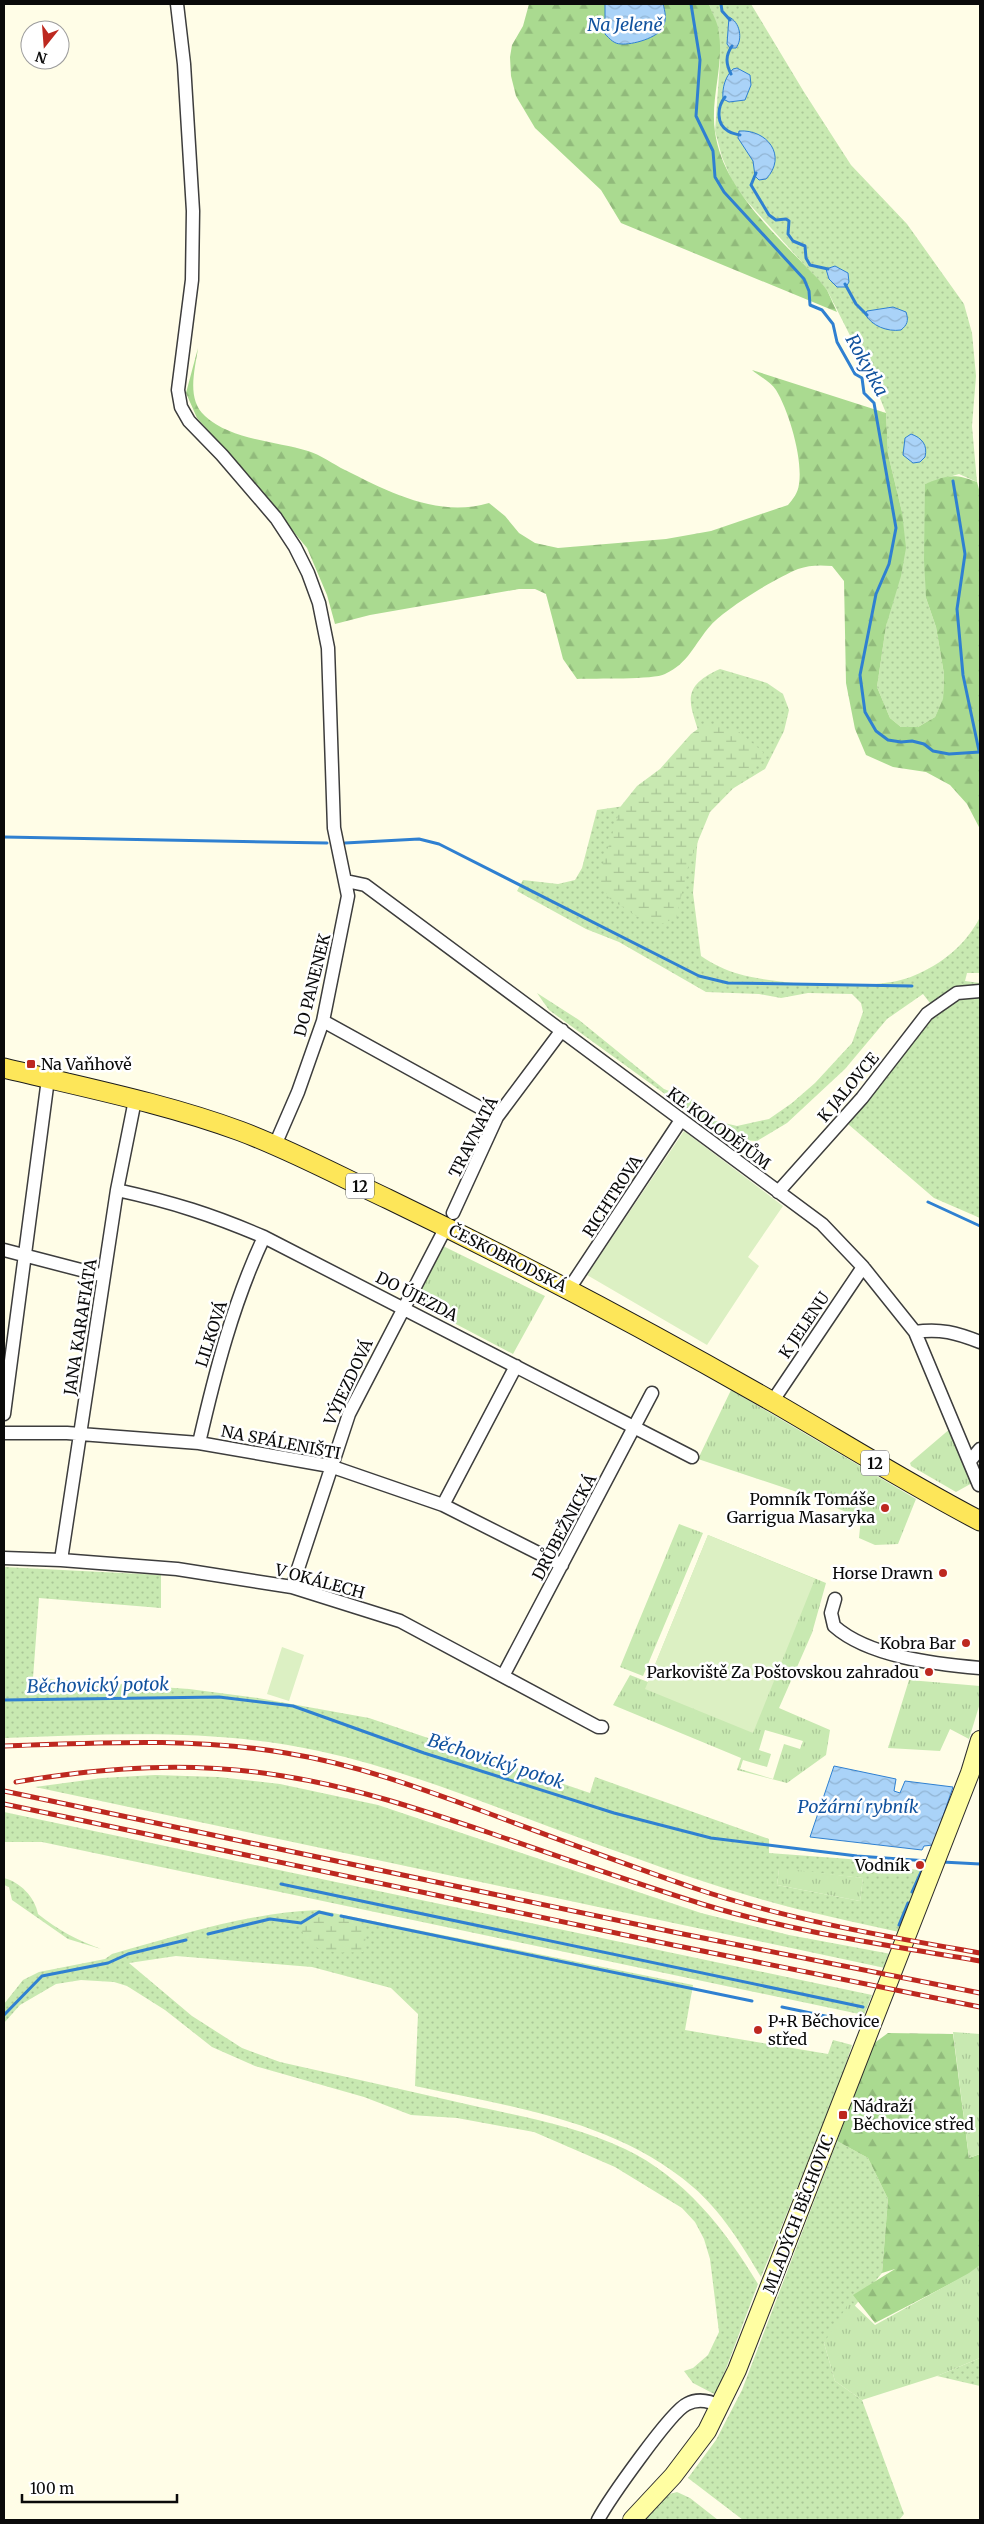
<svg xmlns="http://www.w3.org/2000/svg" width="984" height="2524" font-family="Merriweather,serif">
  <defs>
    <pattern id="grass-dots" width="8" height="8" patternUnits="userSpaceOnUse" patternTransform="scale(1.25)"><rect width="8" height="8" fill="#c8e9b1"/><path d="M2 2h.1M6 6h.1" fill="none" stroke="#aac697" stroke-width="1.8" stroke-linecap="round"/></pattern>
    <pattern id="forest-firs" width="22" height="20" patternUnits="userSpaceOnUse" patternTransform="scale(1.25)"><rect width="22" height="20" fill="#aada90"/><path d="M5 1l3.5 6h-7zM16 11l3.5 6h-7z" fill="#91ba7b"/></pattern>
    <pattern id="wetland-marsh" width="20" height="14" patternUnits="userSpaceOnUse" patternTransform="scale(1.25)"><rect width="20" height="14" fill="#c8e9b1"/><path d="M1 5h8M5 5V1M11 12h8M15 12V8" fill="none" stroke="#aac697"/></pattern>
    <pattern id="park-tufts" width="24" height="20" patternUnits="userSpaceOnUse" patternTransform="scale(1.25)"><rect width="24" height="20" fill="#c8e9b1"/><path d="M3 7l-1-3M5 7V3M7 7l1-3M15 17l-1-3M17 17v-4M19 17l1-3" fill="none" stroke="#aac697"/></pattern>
    <pattern id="water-waves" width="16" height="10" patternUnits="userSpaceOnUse" patternTransform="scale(1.25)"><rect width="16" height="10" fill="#aad3f8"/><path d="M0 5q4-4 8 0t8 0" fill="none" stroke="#91b4d3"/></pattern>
  </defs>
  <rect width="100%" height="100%" fill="#fffde7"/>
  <path fill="url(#grass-dots)" fill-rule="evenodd" d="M 709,4 L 751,4 L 804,92 L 851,165 L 907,224 L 964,304 L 972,333 L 976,376 L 972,426 L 977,482 L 959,474 L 925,484 L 926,598 L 936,627 L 944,674 L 943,700 L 935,717 L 918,727 L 901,727 L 890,718 L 877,687 L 886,626 L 891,602 L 902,512 L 888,454 L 886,413 L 873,381 L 827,290 L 735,188 L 722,157 L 715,131 L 720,61 L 719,32 Z
    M 720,669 L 767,683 L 783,694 L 789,710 L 784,731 L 765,769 L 719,797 L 699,825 L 693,893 L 701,956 C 713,964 725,970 739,974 C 776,985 878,992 913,976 C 942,964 966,945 980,917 L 980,973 L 967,973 L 965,981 L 980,983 L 980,1218 L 934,1198 L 848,1124 L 937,1012 L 923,994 L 887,1019 L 845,1069 L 787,1123 L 757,1141 L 727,1139 L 549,1010 L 537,993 L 579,1020 L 664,1089 L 698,1102 L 716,1121 L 737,1126 L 769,1119 L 792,1103 L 815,1083 L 852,1043 L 863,1012 L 861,1003 L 852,994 L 808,993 L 781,998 L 759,994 L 706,992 L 619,942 L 586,929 L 517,891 L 523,880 L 558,884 L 575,880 L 582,868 L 597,810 L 645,803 L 702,744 C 693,707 675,689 720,669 Z
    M 4,1567 L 161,1575 L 161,1608 L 39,1598 L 33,1678 L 189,1689 L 258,1698 L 369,1718 L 590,1793 L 595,1777 L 769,1839 L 769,1853 L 849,1859 L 924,1871 L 899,1932 C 850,1921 799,1911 750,1896 C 695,1880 641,1860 588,1841 C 499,1809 411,1771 319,1751 C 215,1728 109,1734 4,1738 ZM 779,1869 L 863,1878 L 860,1901 L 777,1885 Z
    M 155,1775 L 219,1777 L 280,1784 L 378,1805 L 701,1913 L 789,1935 L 891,1954 L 885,1968 L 35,1787 L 102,1778 Z
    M 4,1812 L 872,1995 L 864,2015 L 42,1842 L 4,1842 Z
    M 4,1878 C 20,1882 35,1897 38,1914 C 58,1930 77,1940 101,1949 L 68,1939 L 12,1900 L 9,1887 L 4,1885 Z
    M 318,1910 L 693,1985 L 685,2030 L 828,2054 L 833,2040 L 852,2045 L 841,2080 L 761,2277 C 742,2245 721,2211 693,2187 C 615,2120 511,2107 415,2086 L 418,2014 L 391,1988 L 312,1967 L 176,1956 L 129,1963 L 192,2016 L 242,2048 L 280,2062 C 347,2077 413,2092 479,2107 C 529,2118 579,2127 625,2149 C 684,2177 725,2229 758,2284 L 716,2395 L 693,2383 L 684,2371 L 693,2368 L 708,2355 L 719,2332 L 710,2259 L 704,2239 L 695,2222 L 682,2208 L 615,2167 L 534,2132 L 457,2118 L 411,2115 L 364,2097 L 255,2066 L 212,2047 L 165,2010 L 127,1986 L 114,1982 L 81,1980 L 56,1984 L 20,2005 L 4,2023 L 4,2004 L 23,1980 L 39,1972 L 105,1959 L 112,1954 C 180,1935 247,1913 318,1910 Z
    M 837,2141 L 868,2158 L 888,2199 L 882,2273 L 824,2343 L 835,2381 L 862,2400 L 904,2514 L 899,2520 L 743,2520 L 688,2478 L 716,2440 L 742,2390 Z
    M 980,2358 L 980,2386 L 937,2376 Z
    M 677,2492 L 690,2498 L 718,2520 L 640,2520 L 663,2496 Z"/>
  <path fill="url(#forest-firs)" d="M 529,4 L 605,4 L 605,34 L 665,15 L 663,4 L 709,4 C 712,13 718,23 719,33 C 724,66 710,99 715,132 C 723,191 780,238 819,280 L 827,290 L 837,312 L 621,223 L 601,190 L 535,128 L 516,96 L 511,76 L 510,57 L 512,45 L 523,26 Z
    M 198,348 C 195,370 186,399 205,416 C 231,440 275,441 308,451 C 321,455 333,464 345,470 C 389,492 438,518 489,503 L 505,516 L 519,533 L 535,543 L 558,548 L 666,539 L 711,531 L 788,505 C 793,499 798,493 799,484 C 803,459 789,411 776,390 C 771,382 759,376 752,370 L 886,413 L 888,454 L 902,512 L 906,548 L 901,576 L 886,626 L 877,687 L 890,718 L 901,727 L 918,727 L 935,717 L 943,699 L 944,674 L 936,627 L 926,598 L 924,560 L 925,484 C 947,475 955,473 977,482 L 980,493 L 980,829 L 967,804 L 950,785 L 926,772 L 893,767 L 866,755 L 855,729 L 846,683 L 844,581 L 832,566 C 820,565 809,565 798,569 C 776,578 726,608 711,625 C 694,644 689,663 665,674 C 654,680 595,678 577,679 L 563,659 L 546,594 L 535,589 L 519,589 L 370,615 L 335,624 L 327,595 L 307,548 L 235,461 L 197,418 L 186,393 Z
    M 888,2033 L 953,2034 L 969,2158 L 980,2154 L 980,2266 L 971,2273 L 875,2323 L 853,2295 L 895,2269 L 882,2273 L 888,2199 L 868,2158 L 837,2141 L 873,2044 Z"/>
  <path fill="url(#wetland-marsh)" d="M 714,725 L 739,732 L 763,752 L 762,759 L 710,812 L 689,863 L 676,918 L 661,924 L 638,917 L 610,899 L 598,880 L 621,806 L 637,786 L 660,769 L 691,734 L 702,726 Z
    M 319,1912 L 352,1919 L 367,1931 L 363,1952 C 342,1953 321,1954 304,1940 L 301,1923 Z"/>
  <path fill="url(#park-tufts)" fill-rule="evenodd" d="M 443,1246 L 545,1296 L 513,1354 L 414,1302 Z
    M 731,1390 L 916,1499 L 898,1544 L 875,1545 L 859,1538 L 861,1518 L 800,1493 L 698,1459 Z
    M 951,1428 L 974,1482 L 956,1492 L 911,1466 L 910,1463 Z
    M 679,1524 L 703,1533 L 643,1676 L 620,1667 Z
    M 708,1535 L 826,1583 L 812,1633 L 779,1708 L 830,1730 L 826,1755 L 787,1783 L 737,1770 L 741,1758 L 613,1705 L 630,1675 L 648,1682 ZM 765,1730 L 803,1741 L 800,1749 L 784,1744 L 773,1779 L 740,1769 L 743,1760 L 767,1767 L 771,1754 L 759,1750 Z
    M 909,1680 L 980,1686 L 980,1703 L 969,1739 L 950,1729 L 940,1751 L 888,1748 Z
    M 779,1868 L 863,1878 L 860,1901 L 777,1885 Z
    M 953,2032 L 980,2034 L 980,2154 L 969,2158 Z
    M 980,2265 L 980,2358 L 937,2376 L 862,2400 L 835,2381 L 824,2343 L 850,2301 L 875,2325 L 969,2273 Z"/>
  <path fill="#dcf0c3" d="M 684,1131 L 783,1206 L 748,1257 L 759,1266 L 707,1345 L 587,1275 Z
    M 708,1535 L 815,1579 L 753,1733 L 645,1689 Z
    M 282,1647 L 304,1655 L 289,1701 L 267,1694 Z"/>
  <path fill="url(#water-waves)" stroke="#2f80d1" d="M 605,4 L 663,4 C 665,11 667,19 663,27 C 658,38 632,45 621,44 C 614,44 610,39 605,34 Z
    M 729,17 C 740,22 743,39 736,48 L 730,48 L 727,44 Z
    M 737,68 L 750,75 L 751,85 L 745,100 L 729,102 L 723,99 C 722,88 725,77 733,69 Z
    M 739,131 C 767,129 788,156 766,179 L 759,180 L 755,176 L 753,161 L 738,138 Z
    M 835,266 L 848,273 L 849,282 L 846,287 L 837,287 L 829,279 L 826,269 Z
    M 893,307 L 906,312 C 909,321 907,325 901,330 C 887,332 872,326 865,314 L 867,311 Z
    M 911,434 C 922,438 928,445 925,457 L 920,462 L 913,463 L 903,455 L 905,438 Z
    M 834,1766 L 896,1779 L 894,1791 L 900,1793 L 905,1781 L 953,1787 L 933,1845 L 924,1846 L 922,1850 L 810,1837 Z"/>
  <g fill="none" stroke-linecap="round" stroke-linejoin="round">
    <path stroke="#2f80d1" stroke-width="3" d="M 691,4 L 700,60 L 696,116 L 713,151 L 715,177 L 724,192 L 804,279 L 809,291 L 810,305 L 822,310 L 833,324 L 837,342 L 855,374 L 862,378 L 864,393 L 874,403 L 896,528 L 889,564 L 876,594 L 860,675 L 865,712 L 876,731 L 888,740 L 901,742 L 912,741 L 924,744 L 933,751 L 949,754 L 980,752
      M 721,4 L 722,11 L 730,20
      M 731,74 C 726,64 725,56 732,46
      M 725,97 C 717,107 716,124 728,131 C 732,134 736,134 740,135
      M 756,173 L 751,185 L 769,215 L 776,220 L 786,219 L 789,221 L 788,234 L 793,241 L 805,246 L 806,258 L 810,265 L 828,269
      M 845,284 L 856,304 L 867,315
      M 953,481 L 965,554 L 957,609 L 963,675 L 979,751
      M 4,837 L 327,843
      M 345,843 L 419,839 L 439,844 L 699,976 L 728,983 L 912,986
      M 928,1202 L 980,1226
      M 4,1700 L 219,1697 L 293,1706 L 424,1753 L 614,1813 L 711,1838 L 857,1856 L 928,1861
      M 942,1862 L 980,1864
      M 281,1884 L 863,2007
      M 912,1892 L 926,1861
      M 341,1916 L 752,2001
      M 899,1925 L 908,1903
      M 208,1934 L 270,1919 L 301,1923 L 319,1912 L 332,1915
      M 782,2007 L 849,2021
      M 4,2015 L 42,1976 L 108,1963 L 128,1954 L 186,1940"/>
    <g stroke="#3d3d3d" stroke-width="15">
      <path id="street" d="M 177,4 L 184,64 L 193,211 L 192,280 L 178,390 L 181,407 L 189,421 L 222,455 L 276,518 L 295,547 L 308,573 L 319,603 L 328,648 L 334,828 L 348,896 L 323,1021 L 298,1092 L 275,1145
        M 346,881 L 365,885 L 822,1224 L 863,1267 L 915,1332 L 979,1485
        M 323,1021 L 497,1117
        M 117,1190 C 172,1202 213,1215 264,1237 L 692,1457
        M 778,1192 L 862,1098 L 927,1014 L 957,993 L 980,991
        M 453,1213 L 497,1117 L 562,1030
        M 4,1250 L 104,1276
        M 569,1289 L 681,1120
        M 915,1332 C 940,1328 957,1333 980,1342
        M 772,1402 L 863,1267
        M 4,1414 L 48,1079
        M 4,1433 L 67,1433 L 199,1443 L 330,1466 L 443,1505 L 562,1565
        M 199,1443 C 215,1373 233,1303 264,1237
        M 970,1461 L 980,1449
        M 443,1505 L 516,1366
        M 4,1558 L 61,1560 L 177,1569 L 292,1587 L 400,1621 L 598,1727 L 602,1727
        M 61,1560 L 117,1190 L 135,1100
        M 292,1587 L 349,1414 L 446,1227
        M 835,1599 L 831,1613 L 834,1626 C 869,1657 935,1664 980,1668
        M 503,1676 L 652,1393
        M 598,2520 C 608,2501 671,2411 687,2404 C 698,2398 710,2401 720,2406"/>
    </g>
    <g stroke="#2c2c2c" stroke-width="20">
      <path id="secondary" d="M 632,2520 L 673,2476 L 707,2431 L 737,2370 L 970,1773 L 980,1740"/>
    </g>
    <g stroke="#1b1b1b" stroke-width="21">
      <path id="primary" d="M 4,1068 C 82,1087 164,1103 240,1131 C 291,1150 339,1176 388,1199 C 519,1262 647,1330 773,1402 C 842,1442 909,1484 980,1521"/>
    </g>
    <use href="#street" stroke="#fff" stroke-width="12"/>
    <use href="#secondary" stroke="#fffea2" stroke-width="18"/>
    <use href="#primary" stroke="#fde659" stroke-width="19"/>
    <g stroke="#bd281f" stroke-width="5">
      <path id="rail" d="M 4,1746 C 98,1743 192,1737 286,1753 C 355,1764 420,1788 485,1812 C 555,1838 624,1864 694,1888 C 788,1920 884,1936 980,1953
        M 16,1782 C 105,1767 194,1761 283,1776 C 354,1787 422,1810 490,1833 C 560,1857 631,1882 702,1904 C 792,1932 888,1945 980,1961
        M 4,1791 L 678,1933 L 980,1993
        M 4,1804 L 673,1945 L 980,2007"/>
    </g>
    <use href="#rail" stroke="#fff" stroke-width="3" stroke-dasharray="9" stroke-linecap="butt"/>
  </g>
  <g fill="#bd281f" stroke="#fff" stroke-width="2">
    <rect x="26" y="1059" width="10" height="10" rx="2.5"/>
    <circle cx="885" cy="1508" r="5"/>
    <circle cx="943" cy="1573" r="5"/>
    <circle cx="966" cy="1643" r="5"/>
    <circle cx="929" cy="1672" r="5"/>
    <circle cx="920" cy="1865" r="5"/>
    <circle cx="758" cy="2030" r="5"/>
    <rect x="838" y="2110" width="10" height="10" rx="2.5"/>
  </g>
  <g text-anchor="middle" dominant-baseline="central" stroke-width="5" stroke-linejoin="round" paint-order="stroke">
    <g fill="#fff" stroke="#545454" stroke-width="1">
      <rect x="346" y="1173.5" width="28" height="25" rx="4"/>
      <rect x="861" y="1450.5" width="28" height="25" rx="4"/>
    </g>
    <g font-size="15" font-weight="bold" fill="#0a0a0a">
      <text x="360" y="1186">12</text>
      <text x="875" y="1463">12</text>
    </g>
    <g font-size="16" fill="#0a0a0a" stroke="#fff">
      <text transform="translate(312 985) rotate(-76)">DO PANENEK</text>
      <text transform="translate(848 1087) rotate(-50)">K JALOVCE</text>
      <text transform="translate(719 1128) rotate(37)">KE KOLODĚJŮM</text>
      <text transform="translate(473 1137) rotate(-63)">TRAVNATÁ</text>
      <text transform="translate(612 1196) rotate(-57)">RICHTROVA</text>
      <text transform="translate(508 1258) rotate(27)">ČESKOBRODSKÁ</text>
      <text transform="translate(417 1296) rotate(27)">DO ÚJEZDA</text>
      <text transform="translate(804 1325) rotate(-56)">K JELENU</text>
      <text transform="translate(80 1327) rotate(-81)">JANA KARAFIÁTA</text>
      <text transform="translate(211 1334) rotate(-72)">LILKOVÁ</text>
      <text transform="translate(348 1382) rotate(-65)">VÝJEZDOVÁ</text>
      <text transform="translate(281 1442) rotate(11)">NA SPÁLENIŠTI</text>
      <text transform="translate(564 1527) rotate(-62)">DRŮBEŽNICKÁ</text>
      <text transform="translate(320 1581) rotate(15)">V OKÁLECH</text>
      <text transform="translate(798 2214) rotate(-69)">MLADÝCH BĚCHOVIC</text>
    </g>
    <g font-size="16" fill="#0a0a0a" stroke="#fff" text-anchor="end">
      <text x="41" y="1064" text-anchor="start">Na Vaňhově</text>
      <text x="875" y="1499">Pomník Tomáše<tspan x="875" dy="18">Garrigua Masaryka</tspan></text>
      <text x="933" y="1573">Horse Drawn</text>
      <text x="956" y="1643">Kobra Bar</text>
      <text x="919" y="1672">Parkoviště Za Poštovskou zahradou</text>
      <text x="910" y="1865">Vodník</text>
      <text x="768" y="2021" text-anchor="start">P+R Běchovice<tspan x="768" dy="18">střed</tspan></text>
      <text x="853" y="2106" text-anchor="start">Nádraží<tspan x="853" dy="18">Běchovice střed</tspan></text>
    </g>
    <g font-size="18" font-style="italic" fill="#11529e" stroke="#fff">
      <text x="625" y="24">Na Jeleně</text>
      <text transform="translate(867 365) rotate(61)">Rokytka</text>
      <text transform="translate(98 1685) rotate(-1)">Běchovický potok</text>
      <text transform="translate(496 1761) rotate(18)">Běchovický potok</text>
      <text x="858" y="1806">Požární rybník</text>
    </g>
  </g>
  <rect width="984" height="2524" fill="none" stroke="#0a0a0a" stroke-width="10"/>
  <g transform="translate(45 45) rotate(197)"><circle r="24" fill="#ffffff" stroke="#9d9d9d"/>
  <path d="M0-4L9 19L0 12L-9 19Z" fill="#bd281f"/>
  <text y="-8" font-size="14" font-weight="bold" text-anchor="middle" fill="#0a0a0a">N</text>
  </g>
  <path d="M22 2494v8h155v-8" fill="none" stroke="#0a0a0a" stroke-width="2.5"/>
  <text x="30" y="2494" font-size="15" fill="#0a0a0a" stroke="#ffffff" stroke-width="4" paint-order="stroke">100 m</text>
</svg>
